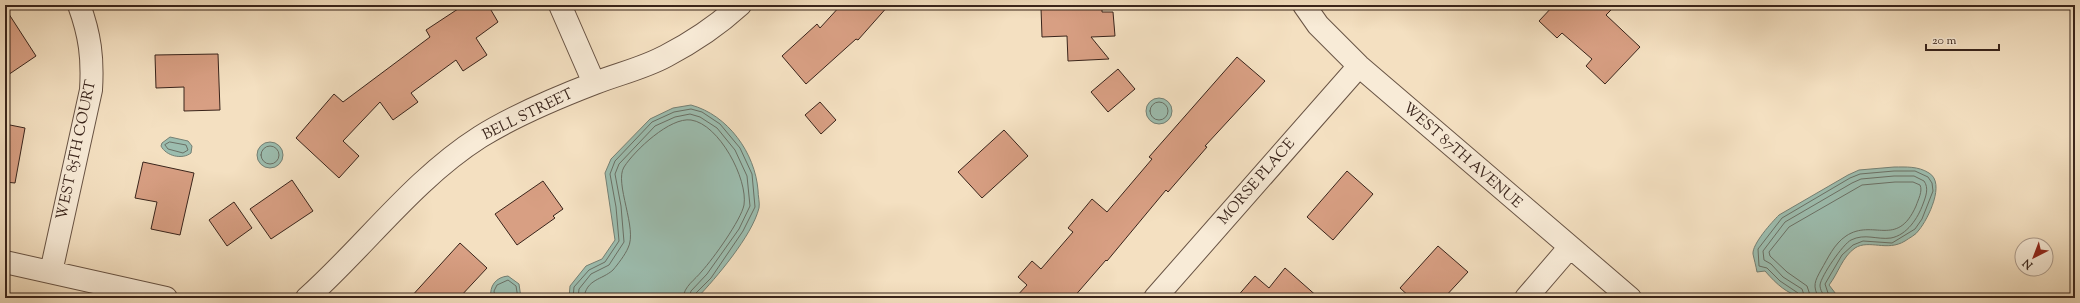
<svg xmlns="http://www.w3.org/2000/svg" width="2080" height="303" font-family="'Sorts Mill Goudy',serif">
  <rect width="100%" height="100%" fill="#f4e0c1"/>
  <filter id="stains"><feTurbulence type="fractalNoise" baseFrequency=".005" numOctaves="4"/><feColorMatrix values="0 0 0 0 .2 0 0 0 0 .09 0 0 0 0 .02 0 0 0 .5 -.17"/></filter>
  <radialGradient id="worn" r=".72"><stop offset=".6" stop-color="#630" stop-opacity="0"/><stop offset="1" stop-color="#630" stop-opacity=".3"/></radialGradient>
  <path fill="#9cbdaf" stroke="#748074" d="M1146 111a13 13 0 1 1 26 0a13 13 0 1 1-26 0Z
    M 691,105 C 728,115 755,153 758,190 C 758,196 760,203 759,208 C 752,236 716,278 697,298 L 569,298 L 570,286 L 586,266 L 602,259 L 615,240 L 605,173 L 611,159 L 650,119 L 673,108 Z
    M 170,137 L 188,141 L 192,146 L 191,153 C 182,160 166,156 161,146 L 162,143 Z
    M257 155a13 13 0 1 1 26 0a13 13 0 1 1-26 0Z
    M 1894,167 C 1906,167 1918,166 1929,173 C 1946,183 1928,219 1919,230 C 1916,235 1909,238 1905,241 C 1887,252 1869,239 1855,248 C 1842,257 1838,274 1829,285 L 1839,298 C 1802,298 1791,301 1765,271 L 1757,272 C 1756,266 1754,259 1753,254 C 1752,244 1772,222 1779,215 L 1848,175 L 1859,170 Z
    M 508,276 L 519,284 L 521,298 L 491,298 C 489,286 496,277 508,276 Z"/>
  <g fill="none" stroke-linecap="round" stroke-linejoin="round">
    <path stroke="#6a7065" stroke-width="1" d="M1150 111a9 9 0 1 1 18 0a9 9 0 1 1-18 0Z
      M 170,142 L 186,145 L 188,150 L 183,153 L 168,149 L 165,145 Z
      M261 155a9 9 0 1 1 18 0a9 9 0 1 1-18 0Z
      M 495,298 L 494,291 L 497,285 L 508,280 L 516,286 L 518,298
      M 573,298 L 574,287 L 589,270 L 605,262 L 619,241 L 616,207 L 610,174 L 615,161 L 652,122 L 674,112 L 691,109 L 702,112 L 720,124 L 740,148 L 752,174 L 755,207 L 743,231 L 711,278 L 695,294 L 694,298
      M 578,298 L 579,289 L 591,274 L 609,265 L 624,242 L 621,206 L 615,174 L 619,164 L 655,126 L 675,117 L 690,114 L 700,117 L 717,128 L 735,150 L 747,176 L 750,206 L 739,229 L 707,274 L 691,291 L 689,298
      M 584,298 C 586,279 602,280 613,270 C 618,264 625,255 628,248 C 638,229 614,183 624,167 C 635,150 670,117 691,120 C 719,124 748,179 744,205 C 741,220 713,259 702,271 C 695,280 684,286 683,298
      M 1800,298 L 1798,293 L 1780,281 L 1767,268 L 1759,266 L 1758,249 L 1782,218 L 1850,178 L 1860,174 L 1894,171 L 1915,171 L 1928,177 L 1932,183 L 1933,191 L 1922,219 L 1915,229 L 1892,243 L 1863,241 L 1853,245 L 1842,255 L 1825,284 L 1828,293 L 1835,298
      M 1805,298 L 1802,289 L 1783,277 L 1771,264 L 1764,260 L 1763,251 L 1785,222 L 1852,183 L 1861,179 L 1894,176 L 1914,176 L 1924,181 C 1929,188 1926,196 1923,204 C 1918,218 1907,235 1891,238 C 1877,240 1865,233 1851,240 C 1843,244 1821,276 1820,285 C 1820,290 1823,295 1827,298
      M 1811,298 L 1807,286 L 1787,272 L 1770,256 L 1769,252 L 1789,227 L 1862,185 L 1895,182 L 1913,182 L 1920,185 C 1923,191 1918,200 1916,206 C 1897,249 1873,218 1846,236 C 1834,244 1828,258 1821,270 C 1815,281 1812,286 1819,298"/>
  </g>
  <path fill="#d89f83" stroke="#39241b" d="M 464,5 L 488,5 L 498,22 L 476,38 L 487,55 L 463,71 L 456,60 L 411,93 L 418,102 L 393,120 L 380,102 L 343,141 L 359,156 L 339,178 L 296,138 L 334,94 L 343,102 L 430,37 L 426,30 Z
    M 841,5 L 889,5 L 858,40 L 856,39 L 806,84 L 782,56 L 817,24 L 820,28 Z
    M 1065,5 L 1102,5 L 1102,12 L 1113,12 L 1115,36 L 1091,37 L 1109,59 L 1068,61 L 1067,36 L 1042,37 L 1041,8 L 1065,7 Z
    M 1554,5 L 1616,5 L 1606,15 L 1640,47 L 1605,84 L 1586,66 L 1592,59 L 1562,33 L 1557,38 L 1539,21 Z
    M 5,8 L 36,56 L 5,77 Z
    M 218,54 L 220,110 L 184,111 L 184,87 L 156,88 L 155,55 Z
    M 1237,57 L 1265,81 L 1205,146 L 1207,147 L 1168,192 L 1166,190 L 1107,261 L 1106,260 L 1073,298 L 1015,298 L 1027,285 L 1018,277 L 1032,261 L 1041,269 L 1073,232 L 1068,228 L 1092,199 L 1107,212 L 1152,159 L 1149,157 Z
    M 1118,69 L 1135,89 L 1108,112 L 1091,92 Z
    M 820,102 L 836,120 L 821,134 L 805,115 Z
    M 5,124 L 25,128 L 15,183 L 5,182 Z
    M 1004,130 L 1028,156 L 982,198 L 958,172 Z
    M 143,162 L 194,173 L 180,235 L 151,229 L 157,202 L 135,198 Z
    M 1347,171 L 1373,194 L 1333,240 L 1307,217 Z
    M 292,180 L 313,211 L 271,239 L 250,209 Z
    M 543,181 L 563,209 L 553,216 L 555,218 L 517,245 L 495,214 Z
    M 234,202 L 252,228 L 227,246 L 209,220 Z
    M 460,243 L 487,268 L 459,298 L 410,298 Z
    M 1438,246 L 1468,272 L 1444,298 L 1411,298 L 1400,288 Z
    M 1285,268 L 1319,298 L 1236,298 L 1255,276 L 1269,288 Z"/>
  <g fill="none" stroke-linecap="round" stroke-linejoin="round">
    <g stroke="#685344" stroke-width="24">
      <path id="minor" d="M 560,5 L 594,83
        M 1304,5 L 1318,25 L 1359,66 L 1630,298
        M 5,262 L 166,298
        M 51,272 L 91,90 C 93,58 90,35 79,5
        M 307,298 C 365,246 414,179 480,137 C 515,115 556,98 595,83 C 618,74 644,68 666,56 C 693,42 717,26 740,5
        M 1155,298 L 1359,66
        M 1526,298 L 1569,248"/>
    </g>
    <use href="#minor" stroke="#f8ebd7" stroke-width="22"/>
  </g>
  <g text-anchor="middle" dominant-baseline="central" stroke-width="3.5" stroke-linejoin="round" paint-order="stroke">
    <g font-size="15" fill="#39241b" stroke="#f8ebd7">
      <text transform="translate(528 115) rotate(-26)">BELL STREET</text>
      <text transform="translate(77 150) rotate(-78)">WEST 85TH COURT</text>
      <text transform="translate(1462 156) rotate(41)">WEST 87TH AVENUE</text>
      <text transform="translate(1257 182) rotate(-49)">MORSE PLACE</text>
    </g>
  </g>
  <rect width="2080" height="303" fill="none" stroke="#f4e0c1" stroke-width="20"/>
  <rect x="6" y="6" width="2068" height="291" fill="none" stroke="#39241b" stroke-width="2"/>
  <rect x="10" y="10" width="2060" height="283" fill="none" stroke="#39241b"/>
  <g transform="translate(2034 257) rotate(222)"><circle r="19" fill="#f8ebd7" stroke="#ac9b8c"/>
  <path d="M0-3L7 15L0 10L-7 15Z" fill="#8f2418"/>
  <text y="-6" font-size="11" font-weight="bold" text-anchor="middle" fill="#39241b">N</text>
  </g>
  <path d="M1926 44v6h73v-6" fill="none" stroke="#39241b" stroke-width="2"/>
  <text x="1932" y="44" font-size="12" fill="#39241b" stroke="#f8ebd7" stroke-width="3" paint-order="stroke">20 m</text>
  <rect width="100%" height="100%" filter="url(#stains)"/>
  <rect width="100%" height="100%" fill="url(#worn)"/>
</svg>
